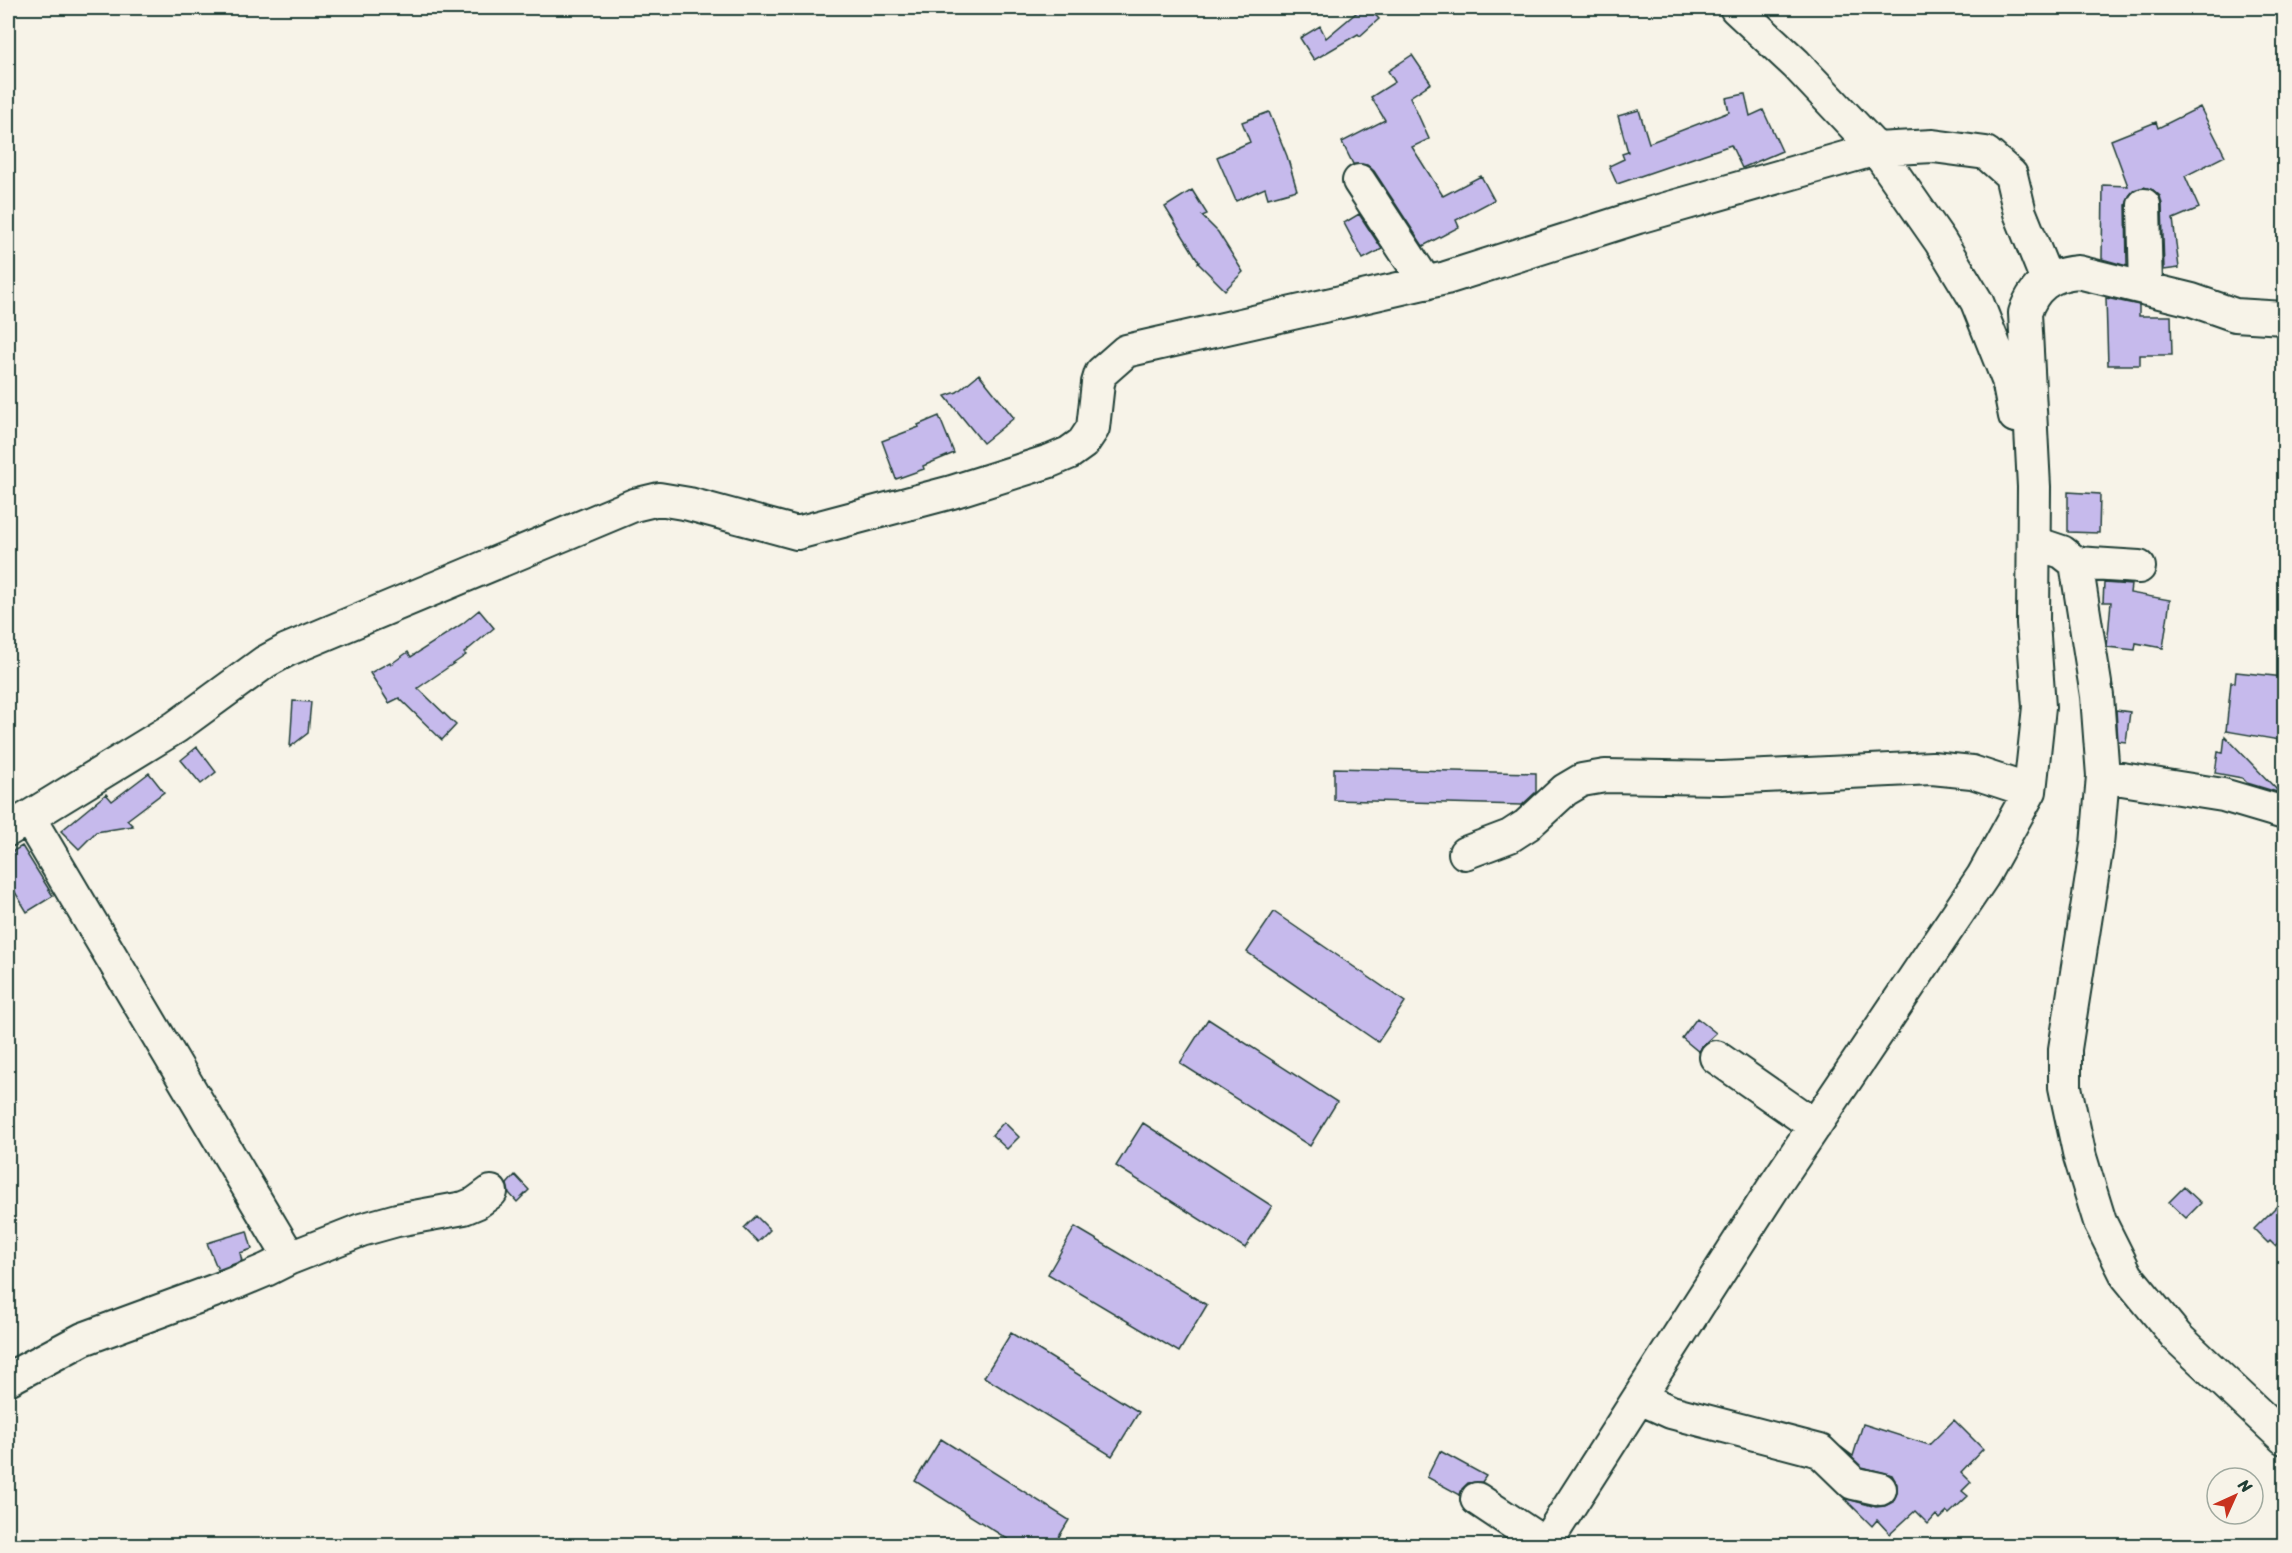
<svg xmlns="http://www.w3.org/2000/svg" width="2292" height="1553" font-family="Sriracha,sans-serif">
  <rect width="100%" height="100%" fill="#f7f3e8"/>
  <filter id="ink" filterUnits="userSpaceOnUse"><feTurbulence type="fractalNoise" baseFrequency=".0167" numOctaves="2"/><feDisplacementMap in="SourceGraphic" scale="12" xChannelSelector="R" yChannelSelector="G"/><feConvolveMatrix kernelMatrix="1 2 1 2 8 2 1 2 1" color-interpolation-filters="sRGB"/></filter>
  <g filter="url(#ink)">
    <path fill="#c6baec" stroke="#1f3d34" stroke-width="1.5" d="M 1362,8 L 1369,8 L 1379,19 L 1360,36 L 1358,34 L 1314,60 L 1300,38 L 1320,26 L 1326,38 Z
      M 1412,55 L 1431,83 L 1410,97 L 1429,139 L 1412,147 L 1443,196 L 1481,176 L 1494,200 L 1456,220 L 1459,227 L 1423,246 L 1374,171 L 1367,165 L 1353,164 L 1342,142 L 1385,120 L 1371,97 L 1395,82 L 1388,71 Z
      M 1745,94 L 1750,116 L 1763,110 L 1782,151 L 1742,168 L 1731,145 L 1617,184 L 1609,166 L 1624,159 L 1622,154 L 1628,152 L 1618,116 L 1639,110 L 1649,143 L 1729,112 L 1726,98 Z
      M 2200,107 L 2225,156 L 2185,176 L 2199,208 L 2173,219 L 2179,268 L 2164,270 L 2162,204 L 2160,196 L 2153,190 L 2144,187 L 2134,190 L 2129,196 L 2126,205 L 2127,266 L 2102,259 L 2103,185 L 2128,186 L 2111,140 L 2156,122 L 2158,128 Z
      M 1269,112 L 1287,156 L 1297,190 L 1268,198 L 1265,188 L 1236,201 L 1217,157 L 1250,142 L 1242,122 Z
      M 1192,190 L 1207,214 L 1202,216 L 1218,232 L 1243,272 L 1225,290 L 1198,263 L 1199,262 L 1165,207 Z
      M 1359,214 L 1382,249 L 1363,259 L 1344,223 Z
      M 2106,298 L 2139,305 L 2139,316 L 2171,316 L 2172,355 L 2140,355 L 2140,365 L 2108,365 Z
      M 979,374 L 1014,418 L 983,443 L 945,396 L 957,392 Z
      M 939,416 L 954,453 L 923,466 L 924,469 L 896,479 L 882,441 L 919,427 L 918,425 Z
      M 2068,492 L 2100,494 L 2099,533 L 2068,532 Z
      M 2104,583 L 2131,585 L 2130,593 L 2170,600 L 2163,648 L 2136,643 L 2135,650 L 2107,647 L 2111,602 L 2103,602 Z
      M 479,610 L 494,628 L 464,653 L 466,655 L 418,688 L 456,725 L 442,740 L 399,698 L 389,703 L 370,673 L 390,662 L 391,664 L 408,652 L 411,657 L 462,624 Z
      M 2236,672 L 2284,677 L 2284,703 L 2279,740 L 2226,731 L 2231,682 L 2235,682 Z
      M 293,701 L 311,702 L 308,733 L 290,747 Z
      M 2116,710 L 2130,712 L 2126,742 L 2118,741 Z
      M 2225,736 L 2278,791 L 2277,792 L 2247,783 L 2242,778 L 2215,773 L 2218,752 L 2223,753 Z
      M 197,747 L 216,772 L 201,784 L 181,760 Z
      M 1334,768 L 1536,773 L 1536,792 L 1522,805 L 1334,800 Z
      M 149,773 L 164,792 L 127,820 L 133,826 L 96,832 L 79,849 L 61,831 L 106,794 L 112,801 Z
      M 22,846 L 53,896 L 27,912 L 15,892 L 8,897 L 8,854 Z
      M 1274,912 L 1405,1002 L 1378,1042 L 1247,952 Z
      M 1697,1018 L 1716,1033 L 1702,1046 L 1699,1052 L 1682,1038 Z
      M 1208,1019 L 1337,1102 L 1310,1146 L 1180,1063 Z
      M 1004,1122 L 1019,1137 L 1007,1149 L 992,1135 Z
      M 1143,1123 L 1272,1206 L 1245,1248 L 1116,1166 Z
      M 515,1175 L 529,1190 L 517,1202 L 509,1193 L 507,1184 Z
      M 2184,1187 L 2201,1203 L 2186,1218 L 2169,1202 Z
      M 2284,1199 L 2284,1236 L 2275,1246 L 2270,1241 L 2268,1243 L 2254,1229 Z
      M 756,1216 L 770,1230 L 758,1242 L 744,1228 Z
      M 1075,1227 L 1207,1305 L 1179,1352 L 1048,1274 Z
      M 247,1231 L 252,1249 L 240,1253 L 242,1261 L 218,1270 L 207,1243 Z
      M 1011,1333 L 1139,1412 L 1112,1456 L 984,1377 Z
      M 1954,1420 L 1983,1449 L 1961,1472 L 1971,1482 L 1962,1491 L 1968,1496 L 1949,1514 L 1947,1512 L 1940,1519 L 1936,1515 L 1928,1524 L 1915,1511 L 1890,1534 L 1877,1520 L 1872,1526 L 1844,1498 L 1876,1507 L 1885,1506 L 1893,1502 L 1897,1493 L 1897,1484 L 1892,1475 L 1862,1467 L 1841,1447 L 1853,1456 L 1863,1424 L 1929,1445 Z
      M 941,1439 L 1069,1520 L 1054,1545 L 1017,1545 L 915,1481 Z
      M 1440,1451 L 1486,1476 L 1482,1482 L 1468,1483 L 1462,1489 L 1460,1495 L 1427,1477 Z"/>
    <g fill="none" stroke-linecap="round" stroke-linejoin="round">
      <g stroke="#1f3d34" stroke-width="36">
        <path id="minor" d="M 1736,8 L 1796,64 L 1876,149 L 1940,241 L 1977,302 L 2008,380 L 2015,416
          M 1359,181 L 1426,283
          M 2144,205 L 2146,289
          M 2035,543 L 2062,552 L 2076,563 L 2097,696 L 2103,776 L 2097,845 L 2065,1049 L 2065,1087 L 2080,1157 L 2100,1222 L 2127,1276 L 2177,1337 L 2284,1438
          M 2076,563 L 2139,567
          M 2103,776 L 2223,795 L 2284,813
          M 29,818 L 290,1258
          M 8,830 L 176,727 L 265,662 L 287,650 L 634,505 L 659,499 L 689,504 L 797,533 L 952,492 L 1050,461 L 1069,453 L 1083,443 L 1093,428 L 1098,383 L 1101,373 L 1126,351 L 1446,278 L 1638,217 L 1876,149 L 1933,146 L 1986,153 L 2011,175 L 2020,213 L 2047,280
          M 1465,853 L 1510,836 L 1527,825 L 1565,790 L 1582,780 L 1605,776 L 1722,778 L 1932,768 L 1972,772 L 2030,791
          M 1716,1057 L 1815,1126
          M 8,1379 L 83,1339 L 230,1285 L 266,1270 L 290,1258 L 361,1230 L 397,1220 L 464,1208 L 476,1203 L 491,1192
          M 1640,1398 L 1671,1412 L 1820,1451 L 1853,1483 L 1880,1489
          M 1477,1499 L 1545,1544
          M 1544,1546 L 1777,1182 L 1983,876 L 2030,791 L 2039,707 L 2033,623 L 2034,487 L 2025,313 C 2033,288 2050,274 2078,272 L 2192,300 L 2235,315 L 2284,318"/>
      </g>
      <use href="#minor" stroke="#f7f3e8" stroke-width="32"/>
    </g>
  </g>
  <rect width="2292" height="1553" fill="none" stroke="#f7f3e8" stroke-width="30"/>
  <rect x="15" y="15" width="2262" height="1523" fill="none" stroke="#1f3d34" stroke-width="2" filter="url(#ink)"/>
  <g transform="translate(2235 1496) rotate(45)"><circle r="28" fill="#f7f3e8" stroke="#a1aaa0" stroke-width="1.5"/>
  <path d="M0-4.5L10 22L0 15L-10 22Z" fill="#c8321e"/>
  <text y="-9" font-size="16" font-weight="bold" text-anchor="middle" fill="#1f3d34">N</text>
  </g>
</svg>
